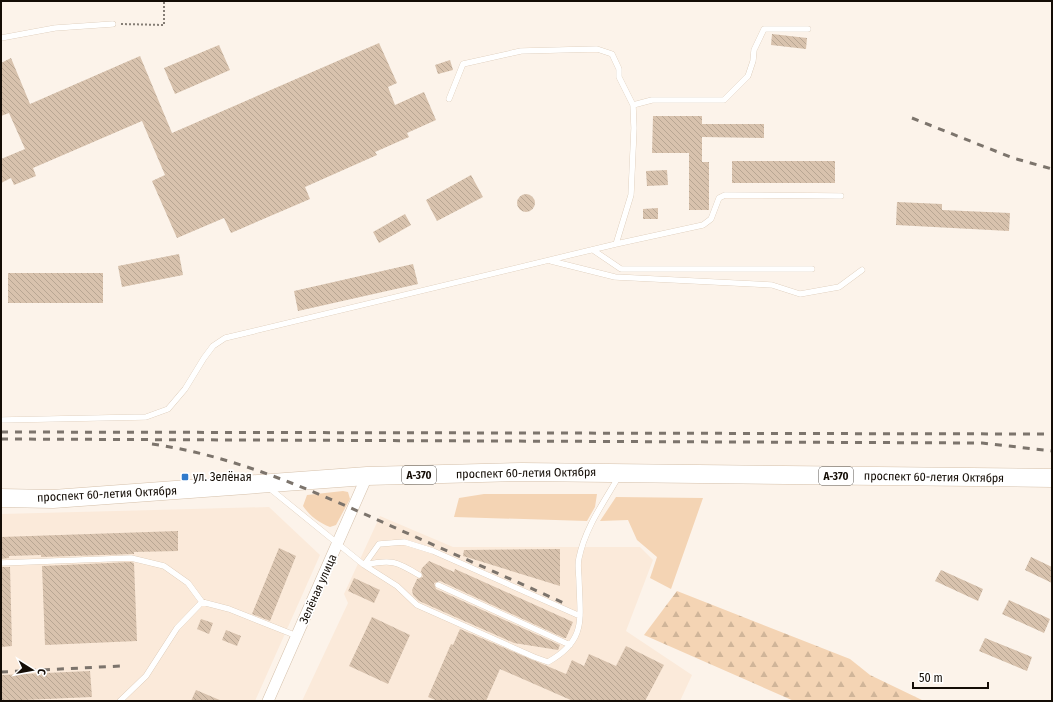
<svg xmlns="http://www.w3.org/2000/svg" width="1053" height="702" font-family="'Fira Sans Condensed',sans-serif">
  <defs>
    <pattern id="forest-firs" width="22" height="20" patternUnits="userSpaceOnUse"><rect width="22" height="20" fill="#f4d4b4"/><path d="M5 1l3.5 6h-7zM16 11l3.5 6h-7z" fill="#d0b599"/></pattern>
    <pattern id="building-back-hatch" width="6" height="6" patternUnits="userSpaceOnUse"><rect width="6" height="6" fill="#d8c2ad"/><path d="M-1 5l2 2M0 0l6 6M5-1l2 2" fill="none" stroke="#b8a693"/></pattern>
  </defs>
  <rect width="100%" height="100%" fill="#fcf3ea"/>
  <path fill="#fbeada" d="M 269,507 L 320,555 L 255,701 L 1,701 L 1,514 Z
    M 380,516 L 453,547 L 640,547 L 653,560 L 626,631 L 692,675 L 680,701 L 302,701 L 348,603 L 344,594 Z"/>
  <path fill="#f4d4b4" d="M 343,491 L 348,492 L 350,499 L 336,525 L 330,527 C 319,523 309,515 303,506 L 307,495 Z
    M 484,494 L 597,494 L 595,507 L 587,521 L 454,517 L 459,498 Z
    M 616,497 L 703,498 L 671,589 L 650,578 L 657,557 L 637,540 L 628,520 L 600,521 Z"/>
  <path fill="url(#forest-firs)" d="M 677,591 L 850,659 L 870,675 L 924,701 L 794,701 L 644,635 Z"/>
  <path fill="url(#building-back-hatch)" d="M 772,34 L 807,38 L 806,49 L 771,45 Z
    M 379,43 L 397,83 L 388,87 L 395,105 L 424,92 L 436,120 L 407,133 L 409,137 L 375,152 L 377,155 L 305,187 L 310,199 L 231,233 L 224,218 L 177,238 L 152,181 L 165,175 L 142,121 L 33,168 L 36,176 L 14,185 L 11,178 L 1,183 L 1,159 L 25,149 L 9,113 L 1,116 L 1,63 L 11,58 L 30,104 L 140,56 L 172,133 Z
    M 219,45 L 230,70 L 175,94 L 164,68 Z
    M 450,60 L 453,70 L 438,74 L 435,65 Z
    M 653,116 L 702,116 L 702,124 L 764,124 L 764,138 L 702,137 L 702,162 L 709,162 L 709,210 L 689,210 L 689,153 L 652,153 Z
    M 732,161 L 835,161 L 835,183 L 732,183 Z
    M 667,170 L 668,185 L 647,186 L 646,171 Z
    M 471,175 L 483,197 L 437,221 L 426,200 Z
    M517 203a9 9 0 1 1 18 0a9 9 0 1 1-18 0Z
    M 897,202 L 942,204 L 942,210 L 1010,213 L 1009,231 L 896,225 Z
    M 658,208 L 658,219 L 643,219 L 643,209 Z
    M 405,214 L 411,225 L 379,243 L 373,232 Z
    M 179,254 L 183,275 L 122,287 L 118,266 Z
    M 413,264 L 418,284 L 298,311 L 294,291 Z
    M 8,273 L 103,273 L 103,303 L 8,303 Z
    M 178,531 L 178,551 L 134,552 L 134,554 L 41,557 L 41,555 L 9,556 L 9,558 L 1,559 L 1,537 Z
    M 279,548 L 296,556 L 270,621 L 252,614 Z
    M 560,549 L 560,586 L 463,556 L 464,550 Z
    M 1031,557 L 1052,567 L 1052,583 L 1025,570 Z
    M 429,561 L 454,572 L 455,569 L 573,622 L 566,638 L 564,638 L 440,581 L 434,583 L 436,589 L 560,645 L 558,650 L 514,643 L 419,601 L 413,595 L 412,590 L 417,579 L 423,577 L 421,571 L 422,568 Z
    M 131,562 L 134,563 L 137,641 L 45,645 L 42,566 Z
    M 1,567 L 10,567 L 12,646 L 1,647 Z
    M 941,570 L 983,589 L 978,601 L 935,581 Z
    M 354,578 L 380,590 L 374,603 L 348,591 Z
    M 1009,600 L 1050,619 L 1044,633 L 1002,614 Z
    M 372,617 L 410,635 L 388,684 L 349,666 Z
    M 201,619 L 213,623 L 209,634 L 197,629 Z
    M 460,629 L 566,674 L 572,660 L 584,666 L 589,654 L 616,666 L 626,646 L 664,665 L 645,701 L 573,701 L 500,669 L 486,701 L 438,701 L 428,697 L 451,644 L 453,645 Z
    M 226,630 L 241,636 L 237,646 L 222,640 Z
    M 985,638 L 1032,657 L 1027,671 L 979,651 Z
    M 90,671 L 92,697 L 1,701 L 1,675 Z
    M 196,690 L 222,701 L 191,701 Z"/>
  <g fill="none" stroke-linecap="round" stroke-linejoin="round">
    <g stroke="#d5c0aa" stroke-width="6">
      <path id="service" d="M 1,38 L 55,28 L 113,24
        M 633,105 L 652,100 L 724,100 L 748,76 L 753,61 L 754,50 L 764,29 L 808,29
        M 616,244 L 703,225 L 711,219 L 719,198 L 725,195 L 841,196
        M 593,250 L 621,269 L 812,269
        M 551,261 L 615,277 L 772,285 L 800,294 L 839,287 L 862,270
        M 1,420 L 146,417 L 168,409 L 185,389 L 204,358 L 213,346 L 225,338 L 616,244 L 631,195 L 634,128 L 633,105 L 619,77 L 619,69 L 612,54 L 597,49 L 521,51 L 463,64 L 449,99
        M 268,487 L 364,565 L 397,586 L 417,605 L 534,657 L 548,662 C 587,640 580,619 579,580 C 579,573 577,565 579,558 C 585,528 604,502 619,476
        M 1,563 L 131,558 L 164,566 L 188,583 L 202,602
        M 364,565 L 379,544 L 404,542 L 433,551 L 580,616
        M 364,565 C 391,559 396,561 419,575
        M 438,585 L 570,645
        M 120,701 L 146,676 L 177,628 L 202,602 L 229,609 L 297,636"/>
    </g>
    <g stroke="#d5c0aa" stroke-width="12">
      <path id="minor" d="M 268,701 L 367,476"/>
    </g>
    <g stroke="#d5c0aa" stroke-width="19">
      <path id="trunk" d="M 1,498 L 53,499 L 367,476 L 522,472 L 1052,478"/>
    </g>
    <path stroke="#857d75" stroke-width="2" stroke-dasharray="2 2" stroke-linecap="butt" d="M 121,24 L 164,25 L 164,1"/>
    <use href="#service" stroke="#fff" stroke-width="5.5"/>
    <use href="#minor" stroke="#fff" stroke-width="11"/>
    <use href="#trunk" stroke="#fff" stroke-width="18"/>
    <path stroke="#7c746c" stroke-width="3" stroke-dasharray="7 7" stroke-linecap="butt" d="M 912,118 L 1013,158 L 1052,169
      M 1,432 L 1052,434
      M 1,439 L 982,443 L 1052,451
      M 152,444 C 236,456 313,491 389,525 C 449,552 509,578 568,605
      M 1,672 L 121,666"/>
  </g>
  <rect fill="#307acb" stroke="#fff" stroke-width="1.5" x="181" y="473" width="8" height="8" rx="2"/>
  <g text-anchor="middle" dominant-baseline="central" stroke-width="3.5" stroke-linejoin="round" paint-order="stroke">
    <g fill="#fff" stroke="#5a5651" stroke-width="1">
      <rect x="402" y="466" width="34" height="18" rx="3"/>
      <rect x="819" y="467" width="34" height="18" rx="3"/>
    </g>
    <g font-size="11" font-weight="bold" fill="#140d06">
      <text x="419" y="475">А-370</text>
      <text x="836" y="476">А-370</text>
    </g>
    <g font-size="12" fill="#140d06" stroke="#fff">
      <text transform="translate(526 473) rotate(-1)">проспект 60-летия Октября</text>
      <text transform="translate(934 477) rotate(1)">проспект 60-летия Октября</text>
      <text transform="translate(107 494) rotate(-3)">проспект 60-летия Октября</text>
      <text transform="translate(318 589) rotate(-66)">Зелёная улица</text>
    </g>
    <g font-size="12" fill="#140d06" stroke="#fff" text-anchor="start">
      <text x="193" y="477">ул. Зелёная</text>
    </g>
  </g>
  <rect width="1053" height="702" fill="none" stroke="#140d06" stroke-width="4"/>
  <g transform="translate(32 670) rotate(101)" stroke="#ffffff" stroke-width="3" paint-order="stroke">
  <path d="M0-3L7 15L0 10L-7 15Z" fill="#140d06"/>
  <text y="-6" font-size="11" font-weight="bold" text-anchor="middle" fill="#140d06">С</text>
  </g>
  <path d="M913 682v6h75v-6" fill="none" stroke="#140d06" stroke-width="2"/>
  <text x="919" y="682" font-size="12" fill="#140d06" stroke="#ffffff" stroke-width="3" paint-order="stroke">50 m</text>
</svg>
